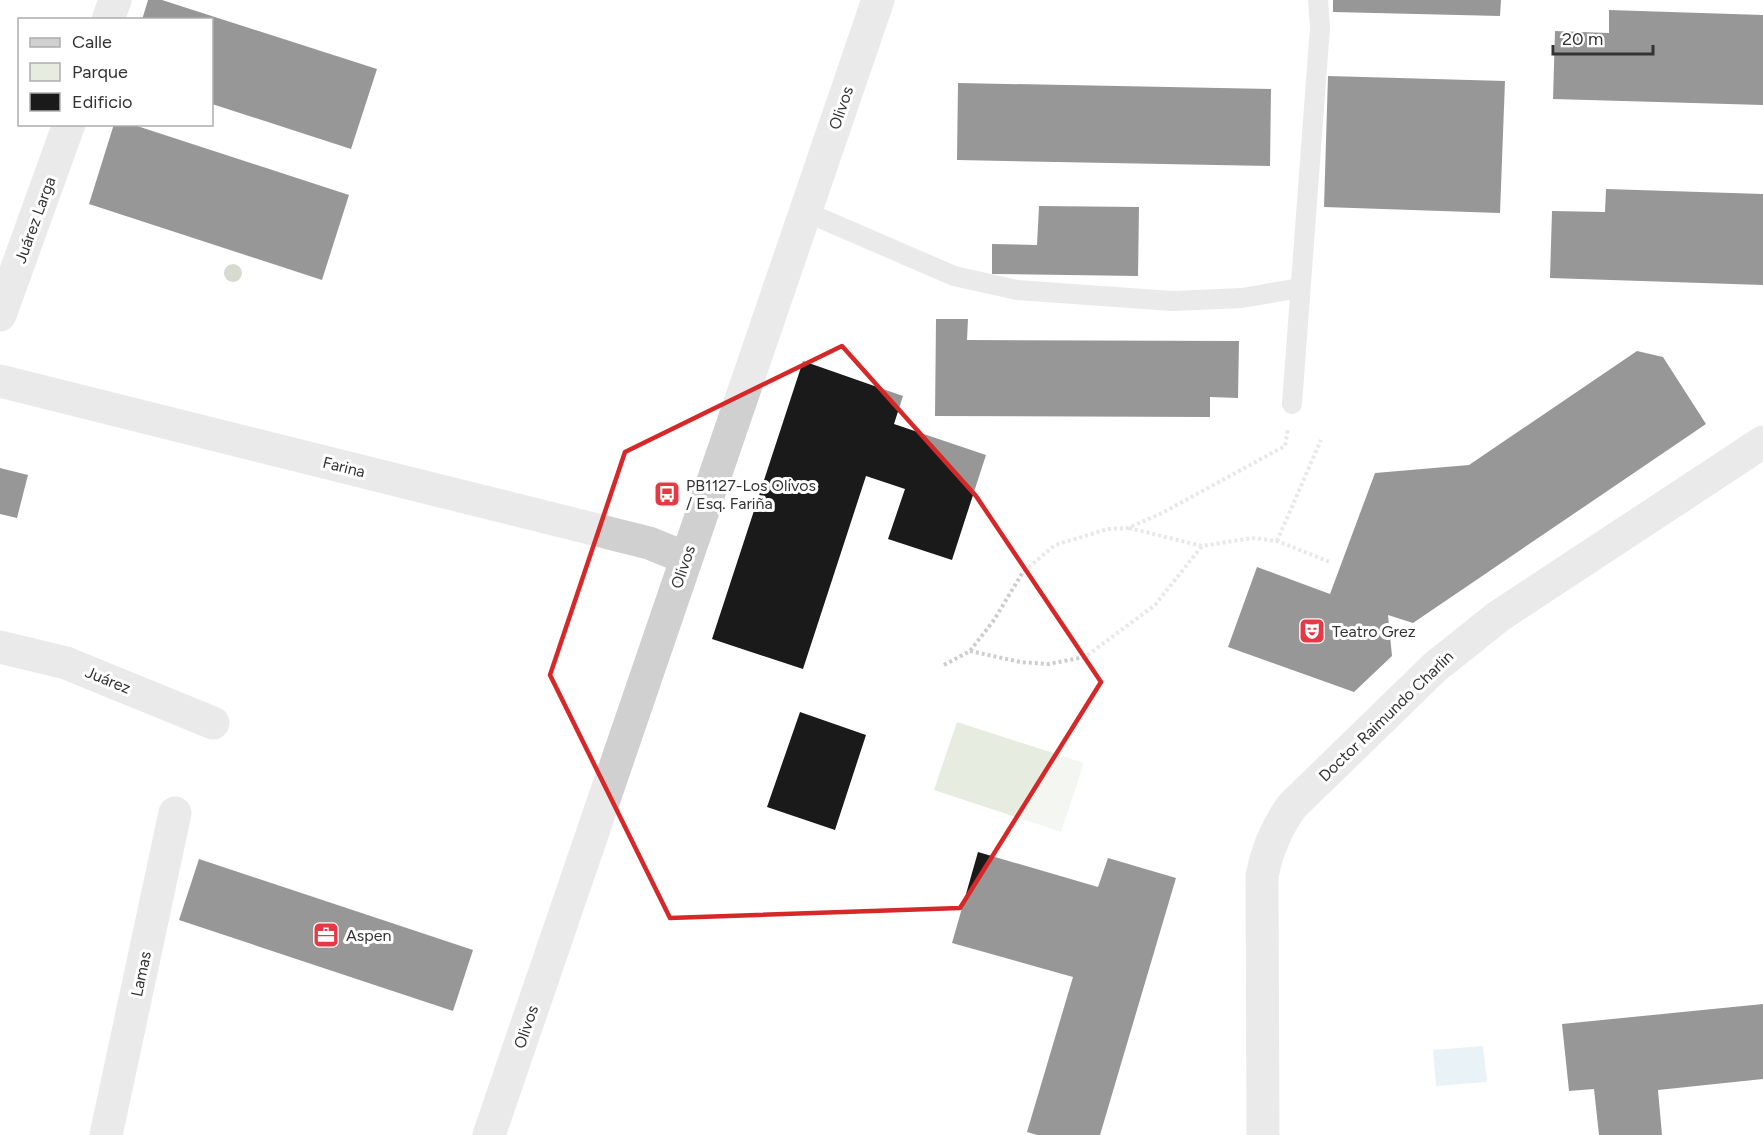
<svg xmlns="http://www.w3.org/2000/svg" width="1763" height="1135" font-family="Figtree,sans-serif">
  <rect width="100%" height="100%" fill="#fff"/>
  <path fill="#e6ecdf" d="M 957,722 L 1084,763 L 1061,832 L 934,790 Z"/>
  <path fill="#cfe2ee" d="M 1483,1046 L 1487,1082 L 1436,1086 L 1433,1050 Z"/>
  <path fill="#1a1a1a" d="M 148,0 L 162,0 L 377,69 L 351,149 L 212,104 L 212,20 L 142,20 Z
    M 1333,0 L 1501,0 L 1500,16 L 1333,12 Z
    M 1609,10 L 1763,15 L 1763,105 L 1553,99 L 1555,31 L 1609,33 Z
    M 1328,76 L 1505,81 L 1500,213 L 1324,207 Z
    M 958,83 L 1271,89 L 1270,166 L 957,160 Z
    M 114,124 L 131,124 L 349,195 L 322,280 L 89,204 Z
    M 1606,189 L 1763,194 L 1763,285 L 1550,278 L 1552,211 L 1605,212 Z
    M 1039,206 L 1139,207 L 1138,276 L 992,274 L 992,244 L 1037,245 Z
    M 936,319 L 968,319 L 967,340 L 1239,341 L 1238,398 L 1210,397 L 1210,417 L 935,416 Z
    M 1637,351 L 1663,357 L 1706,424 L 1413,623 L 1388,615 L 1392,656 L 1354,692 L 1228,647 L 1257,567 L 1330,594 L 1375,473 L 1469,465 Z
    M 803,361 L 903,396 L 894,424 L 986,455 L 952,560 L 888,539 L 905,489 L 866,476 L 803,669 L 712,639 Z
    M 0,468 L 28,475 L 17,518 L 0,514 Z
    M 800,712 L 866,735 L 835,830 L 767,807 Z
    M 978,852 L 1098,887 L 1108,858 L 1176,878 L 1100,1135 L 1037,1135 L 1027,1132 L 1073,977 L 952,943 Z
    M 199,859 L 473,950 L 453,1011 L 179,920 Z
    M 1763,1004 L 1763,1079 L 1658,1090 L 1662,1135 L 1599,1135 L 1594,1089 L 1569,1091 L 1562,1024 Z"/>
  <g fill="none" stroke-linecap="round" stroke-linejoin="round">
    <path stroke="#cdcdcd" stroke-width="4" stroke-dasharray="3 3" stroke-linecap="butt" d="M 1129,528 L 1202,546 L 1252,538 L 1277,541 L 1330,562
      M 1277,541 L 1321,440
      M 970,651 L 1020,662 L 1048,664 L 1085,657 L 1155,605 L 1202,546
      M 944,665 L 970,651 L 994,620 L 1023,572 L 1055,545 L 1108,529 L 1128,528 L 1162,513 L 1285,446 L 1288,428"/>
    <path stroke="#d0d0d0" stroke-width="20" d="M 806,212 L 954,276 L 1017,290 L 1172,301 L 1242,298 L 1300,288
      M 1292,404 L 1320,27 L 1318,0"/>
    <path stroke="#d0d0d0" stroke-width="33" d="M 0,381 L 649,543 L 686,558
      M 0,647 L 66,663 L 213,723
      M 106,1135 L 175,813
      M 1263,1135 L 1262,876 C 1267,850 1276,828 1292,806 L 1435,667 L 1499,616 L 1763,442"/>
    <path stroke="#d0d0d0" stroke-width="33" d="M 108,20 L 115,0
      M 0,315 L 69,124
      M 489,1135 L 878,0"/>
  </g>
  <circle fill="#a2b095" cx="233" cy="273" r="9"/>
  <path d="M0 0H1763V1135H0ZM 842,346 L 976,496 L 1101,682 L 960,908 L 670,918 L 550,675 L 625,452 Z" fill="#fff" fill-opacity=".55" fill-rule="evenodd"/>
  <path fill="none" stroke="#d62828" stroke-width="4.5" stroke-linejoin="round" d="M 842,346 L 976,496 L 1101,682 L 960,908 L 670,918 L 550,675 L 625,452 Z"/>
  <defs>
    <g id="bus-square" transform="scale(1.35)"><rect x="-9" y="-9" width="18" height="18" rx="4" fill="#e63946" stroke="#fff"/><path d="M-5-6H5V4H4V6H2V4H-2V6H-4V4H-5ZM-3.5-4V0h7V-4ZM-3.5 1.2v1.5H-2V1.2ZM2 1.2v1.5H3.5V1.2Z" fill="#fff"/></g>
    <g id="theatre-square" transform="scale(1.35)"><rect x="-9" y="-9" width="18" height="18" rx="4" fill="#e63946" stroke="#fff"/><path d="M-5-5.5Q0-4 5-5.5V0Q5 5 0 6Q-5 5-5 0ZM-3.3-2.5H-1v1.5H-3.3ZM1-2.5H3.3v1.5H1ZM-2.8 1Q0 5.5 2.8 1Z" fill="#fff"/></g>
    <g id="office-square" transform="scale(1.35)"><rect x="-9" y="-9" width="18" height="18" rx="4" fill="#e63946" stroke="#fff"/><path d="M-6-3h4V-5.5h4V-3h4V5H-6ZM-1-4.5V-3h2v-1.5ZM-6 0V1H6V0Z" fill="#fff"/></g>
  </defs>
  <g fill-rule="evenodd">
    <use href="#bus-square" x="667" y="494"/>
    <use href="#theatre-square" x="1312" y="631"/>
    <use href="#office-square" x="326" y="935"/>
  </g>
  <g text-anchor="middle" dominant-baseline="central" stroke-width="6" stroke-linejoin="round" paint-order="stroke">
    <g font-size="16" fill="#333" stroke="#fff">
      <text transform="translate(841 108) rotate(-71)">Olivos</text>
      <text transform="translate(35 220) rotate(-70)">Juárez Larga</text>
      <text transform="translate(344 467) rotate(14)">Farina</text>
      <text transform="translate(683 567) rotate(-71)">Olivos</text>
      <text transform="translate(108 680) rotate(22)">Juárez</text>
      <text transform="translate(1386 716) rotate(-44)">Doctor Raimundo Charlin</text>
      <text transform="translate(141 974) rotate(-78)">Lamas</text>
      <text transform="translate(526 1027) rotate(-71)">Olivos</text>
    </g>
    <g font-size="16" fill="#333" stroke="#fff" text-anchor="start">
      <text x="686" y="485">PB1127-Los Olivos<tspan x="686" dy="18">/ Esq. Fariña</tspan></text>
      <text x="1332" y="631">Teatro Grez</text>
      <text x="346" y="935">Aspen</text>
    </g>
  </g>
  <rect x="18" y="18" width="195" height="108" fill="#ffffff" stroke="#adadad" stroke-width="1.5"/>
  <rect x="30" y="38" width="30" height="9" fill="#d0d0d0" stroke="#adadad" stroke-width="1.5"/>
  <text x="72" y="48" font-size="18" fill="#333333">Calle</text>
  <rect x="30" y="63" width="30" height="18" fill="#e6ecdf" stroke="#adadad" stroke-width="1.5"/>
  <text x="72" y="78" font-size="18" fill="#333333">Parque</text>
  <rect x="30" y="93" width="30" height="18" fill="#1a1a1a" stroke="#adadad" stroke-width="1.5"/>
  <text x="72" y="108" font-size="18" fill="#333333">Edificio</text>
  <path d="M1553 45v9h100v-9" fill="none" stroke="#333333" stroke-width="3"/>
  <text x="1562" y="45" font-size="18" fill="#333333" stroke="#ffffff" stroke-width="4.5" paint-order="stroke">20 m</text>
</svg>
